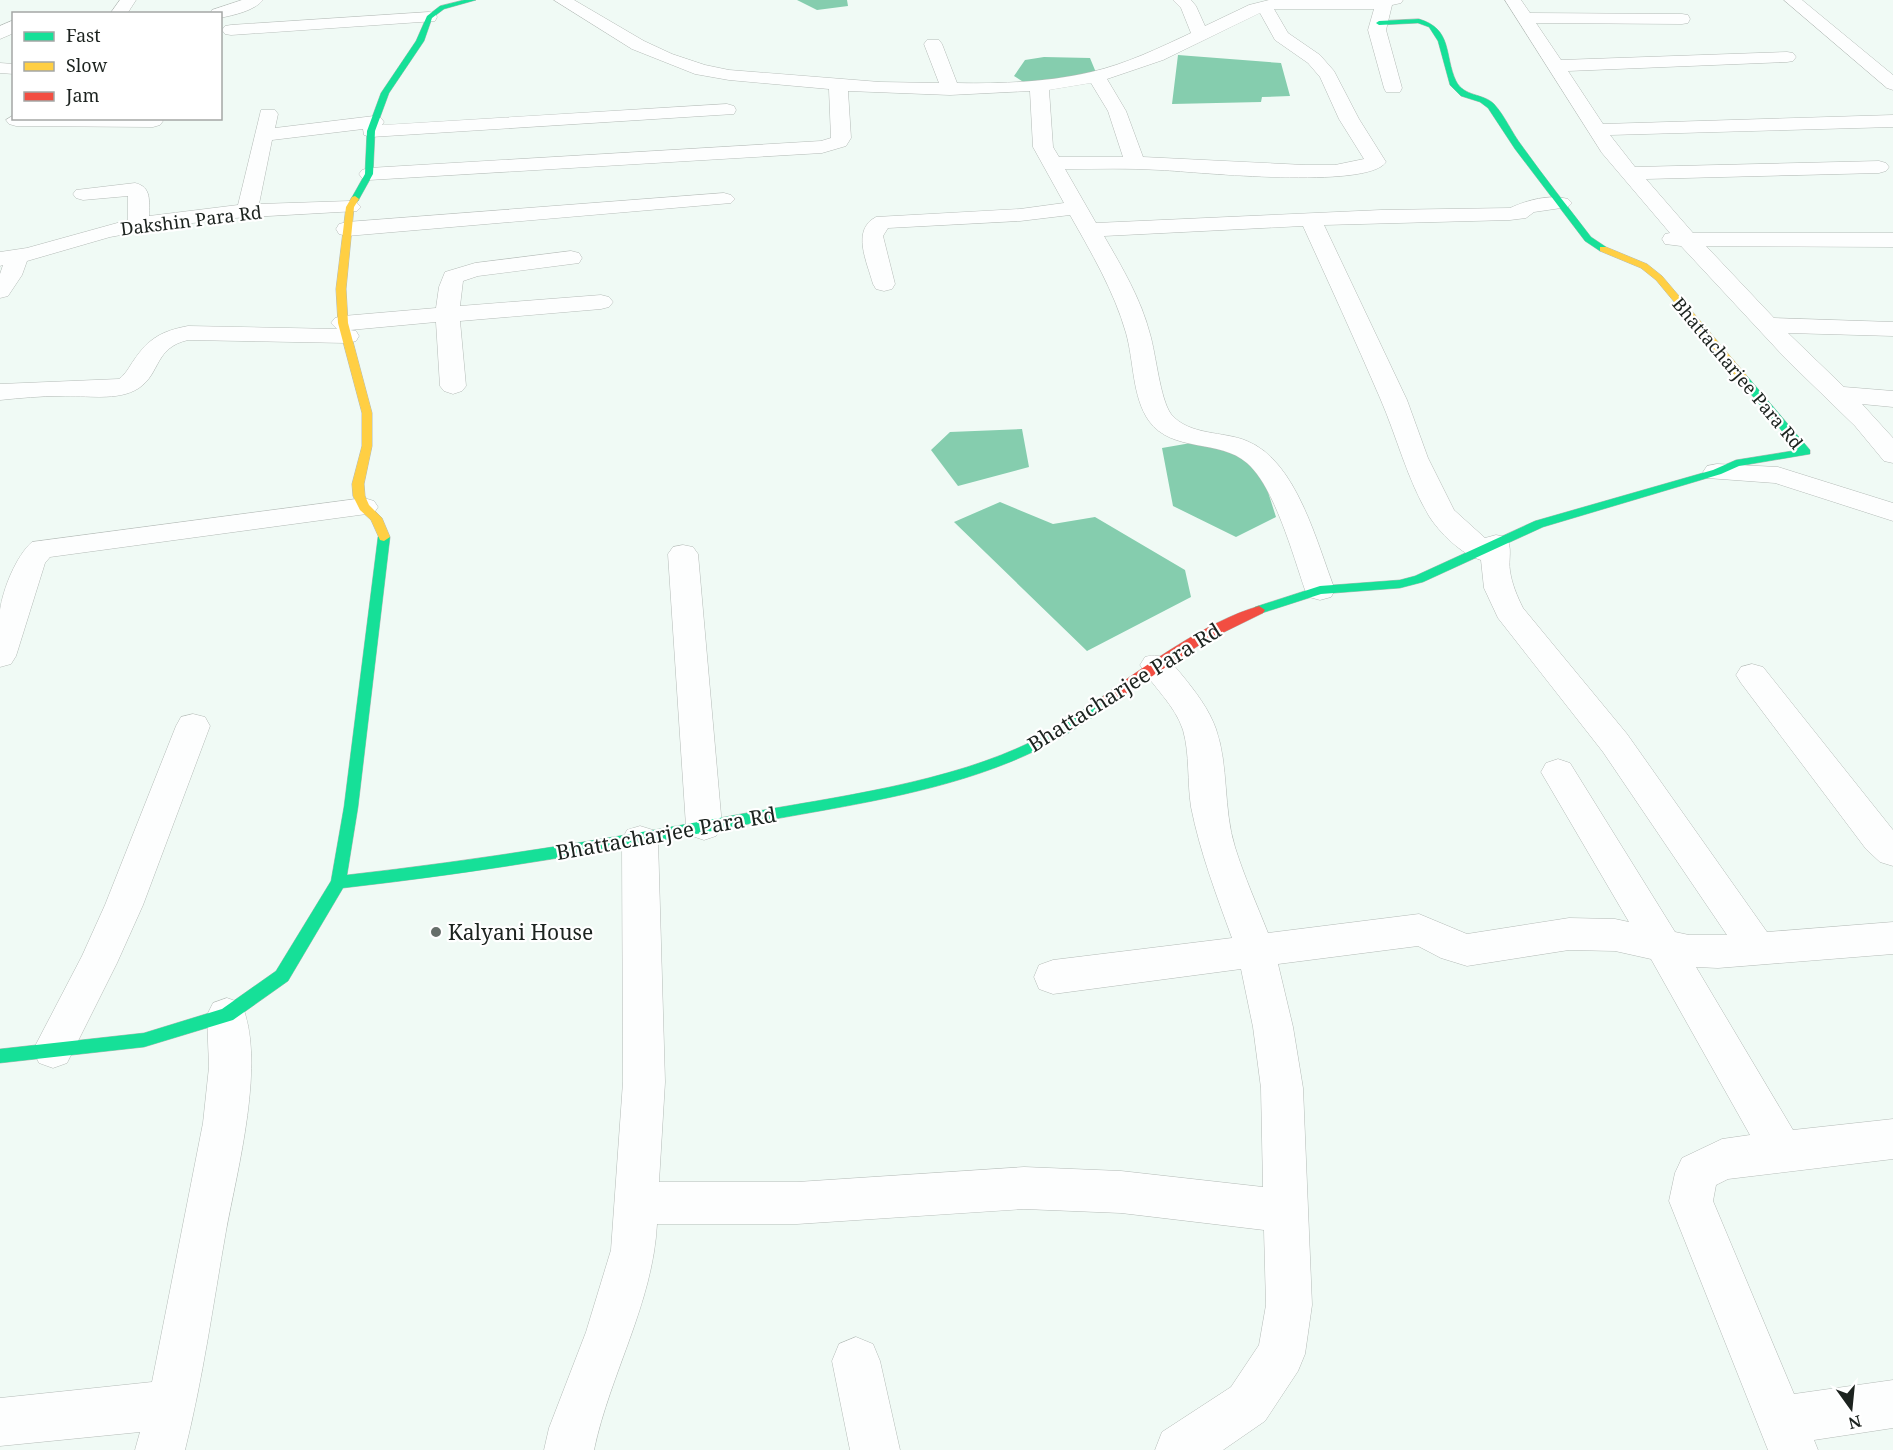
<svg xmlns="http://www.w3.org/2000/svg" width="1893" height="1450" font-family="'Noto Serif',serif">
  <rect width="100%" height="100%" fill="#f0faf5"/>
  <path fill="#85cdae" d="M 797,0 L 847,0 L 848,6 L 817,10 Z
    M 1178,55 L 1281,63 L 1290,96 L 1262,97 L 1261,102 L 1172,104 Z
    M 1044,57 L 1090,58 L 1097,75 L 1025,83 L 1014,76 L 1025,60 Z
    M 1022,429 L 1029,467 L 958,486 L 931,450 L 950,432 Z
    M 1214,439 L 1253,445 L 1276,517 L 1236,537 L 1173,506 L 1162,448 Z
    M 1000,502 L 1053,524 L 1095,517 L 1185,570 L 1191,597 L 1087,651 L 954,522 Z"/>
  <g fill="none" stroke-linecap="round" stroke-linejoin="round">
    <g stroke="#b4bbb7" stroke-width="1">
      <path id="street" d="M 120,0 L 136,0 L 127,14 L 110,14 Z
        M 242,0 L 263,0 C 254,11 234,15 220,18 L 220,14 L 210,14 L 212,10 Z
        M 554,0 L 574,0 L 644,41 L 672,54 L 705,65 L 729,70 L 880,82 L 939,83 L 924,44 L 927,40 L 939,40 L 942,44 L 957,83 C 1001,84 1049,82 1091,72 C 1126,64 1159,48 1191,33 L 1181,8 L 1173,0 L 1191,0 L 1196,6 L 1205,26 L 1249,5 L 1269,0 L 1403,0 L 1401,3 L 1392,5 L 1386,30 L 1402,88 L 1400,92 L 1386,92 L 1384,88 L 1368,30 L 1374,9 L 1274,9 L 1288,33 L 1320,55 L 1334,71 L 1359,119 L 1386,162 C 1367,190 1198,172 1161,170 C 1129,168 1097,169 1065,169 L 1096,223 L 1381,210 L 1510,208 C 1528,200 1549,194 1568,199 L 1572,203 L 1568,207 L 1534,212 L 1526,218 L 1510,220 L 1324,225 L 1407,400 L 1428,458 L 1454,510 L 1485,538 L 1496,535 L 1506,537 C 1513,548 1508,559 1510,571 C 1512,584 1517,596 1523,608 L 1627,734 L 1767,932 L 1893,922 L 1893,954 L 1718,968 L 1696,967 L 1793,1130 L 1893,1119 L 1893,1159 L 1728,1179 L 1716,1185 L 1713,1201 L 1794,1394 L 1893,1380 L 1893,1428 L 1814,1440 L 1818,1450 L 1768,1450 L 1669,1201 L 1675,1173 L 1682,1158 L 1722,1139 L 1750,1135 L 1651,959 L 1615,951 L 1569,950 L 1467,966 L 1441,958 L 1418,946 L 1278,964 L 1293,1027 L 1303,1088 L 1312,1305 L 1305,1354 L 1298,1371 L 1265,1421 L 1223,1450 L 1155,1450 L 1162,1432 L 1231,1387 L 1259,1345 L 1266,1305 L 1264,1230 L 1121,1213 L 1024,1209 L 797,1224 L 657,1224 C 653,1303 610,1374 594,1450 L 544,1450 L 549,1428 L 586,1332 L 611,1250 L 623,1082 L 622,840 L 627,830 L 640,826 L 653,830 L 658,840 L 665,1082 L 659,1182 L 797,1182 L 1024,1167 L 1121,1171 L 1263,1187 L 1261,1088 L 1253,1027 L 1241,969 L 1053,994 L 1039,989 L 1034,977 L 1039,965 L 1053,960 L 1232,938 C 1216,894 1200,852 1191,807 C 1187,781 1190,755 1183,730 C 1175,705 1153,687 1140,665 L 1145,657 C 1164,652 1170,661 1182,675 C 1195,691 1209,709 1216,729 C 1229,766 1223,809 1235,847 C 1244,876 1257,905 1268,933 L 1419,914 L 1467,934 L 1569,918 L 1615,919 L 1629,922 L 1541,772 L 1546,763 L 1558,759 L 1570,763 L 1675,932 L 1689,935 L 1727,935 L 1603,752 L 1498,618 L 1484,588 L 1481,560 C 1462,555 1439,532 1429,516 C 1407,479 1397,437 1380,398 C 1355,340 1329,283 1303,226 L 1104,236 C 1122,267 1141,299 1150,334 C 1156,354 1160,399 1171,414 C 1189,436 1224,431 1247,441 C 1297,461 1317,544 1335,590 L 1331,597 L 1320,600 L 1309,597 L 1305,590 C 1293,555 1274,486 1247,463 C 1220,439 1172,453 1149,421 C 1132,397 1134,361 1126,333 C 1114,291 1091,252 1070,215 L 1020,221 L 888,228 L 883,236 L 895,284 L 892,289 L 884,291 L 876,289 L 873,284 C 867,262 851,230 876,217 L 1020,209 L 1064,203 L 1033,147 L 1030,91 L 950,95 L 848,91 L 851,138 L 846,146 L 822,153 L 369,180 L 362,178 L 359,174 L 362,170 L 369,168 L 821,141 L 831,138 L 829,89 L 729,80 L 695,74 L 632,49 ZM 1260,13 L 1275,40 L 1308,63 L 1320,77 L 1339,119 L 1364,159 L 1335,165 L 1305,165 L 1143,157 L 1126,111 L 1107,79 L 1163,60 ZM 1091,83 L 1108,111 L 1123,157 L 1059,157 L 1053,147 L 1049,90 Z
        M 1505,0 L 1521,0 L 1530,13 L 1682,14 L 1688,15 L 1690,19 L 1688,23 L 1682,24 L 1536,23 L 1561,60 L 1787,52 L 1793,53 L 1796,57 L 1793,61 L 1787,62 L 1568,71 L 1603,124 L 1893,115 L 1893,127 L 1610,135 L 1635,167 L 1879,161 L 1886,163 L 1889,167 L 1886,171 L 1879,173 L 1646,179 L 1693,233 L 1893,233 L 1893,247 L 1706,246 L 1774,318 L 1893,322 L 1893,336 L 1788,333 L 1844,387 L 1893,391 L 1893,407 L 1862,404 L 1893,438 L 1893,463 L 1884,461 L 1855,426 L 1786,359 L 1681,246 L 1665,244 L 1662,239 L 1665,234 L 1670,233 L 1602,153 Z
        M 1784,0 L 1802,0 L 1893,75 L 1893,90 L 1887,88 Z
        M 429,12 L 435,13 L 437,17 L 435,21 L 231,35 L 225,34 L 222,30 L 225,26 L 231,25 Z
        M 14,20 L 14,33 L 0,39 L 0,26 Z
        M 0,63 L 14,64 L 14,74 L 0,73 Z
        M 727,104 L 734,106 L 736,110 L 734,114 L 371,137 L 364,135 L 363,129 L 272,140 L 259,204 L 350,201 L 357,203 L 361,207 L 357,211 L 234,218 L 176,225 L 110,237 L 27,261 L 22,275 L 8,296 L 0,298 L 0,274 L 3,265 L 0,266 L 0,252 L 27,248 L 128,220 L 128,196 L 83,200 L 76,198 L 73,194 L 76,190 L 135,183 C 152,187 149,201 149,216 L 238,205 L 261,110 L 275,110 L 278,114 L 275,128 L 374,116 L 381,118 L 384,122 L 382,125 Z
        M 14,115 L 14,118 L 161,118 L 163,121 L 160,125 L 153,127 L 16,126 L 9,124 L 6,120 Z
        M 724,193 L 731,195 L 735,199 L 731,203 L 347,236 L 339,234 L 336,229 L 339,224 L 347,222 Z
        M 571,251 L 579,253 L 582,258 L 579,263 L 478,276 L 463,281 L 460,306 L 601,295 L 609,297 L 613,302 L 609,307 L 601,309 L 460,321 L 466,386 L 462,391 L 453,394 L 444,391 L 440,386 L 436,322 L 350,330 L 356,331 L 359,336 L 356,341 L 347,343 L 188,340 C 154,348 161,373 139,388 C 118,402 85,395 61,396 C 41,396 20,398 0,400 L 0,384 L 119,379 C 126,374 129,367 134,360 C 149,338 162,331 188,326 L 337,329 L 331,323 L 335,318 L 343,316 L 436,308 L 439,287 L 445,272 L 475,263 Z
        M 1717,464 L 1778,467 L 1893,503 L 1893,521 L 1775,483 L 1707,478 L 1703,472 L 1707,466 Z
        M 364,498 L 374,501 L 378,507 L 374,513 L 50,557 L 45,563 L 16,656 L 11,664 L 0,667 C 0,648 0,628 0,610 C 3,589 16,556 32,542 Z
        M 683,545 L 693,547 L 698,554 L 722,826 L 716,836 L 704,840 L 692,836 L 686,826 L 668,554 L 673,547 Z
        M 1752,664 L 1763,667 L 1893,830 L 1893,866 L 1880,862 L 1866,849 L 1741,683 L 1736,675 L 1741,667 Z
        M 193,714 L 205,717 L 210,726 L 143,905 L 117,963 L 67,1063 L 53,1068 L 39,1063 L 33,1050 L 82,956 L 105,905 L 176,726 L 181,717 Z
        M 227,998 L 241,1003 C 267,1059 237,1171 226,1231 C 213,1305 203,1378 185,1450 L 135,1450 L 140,1432 L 0,1446 L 0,1398 L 152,1382 L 203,1123 L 209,1067 L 207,1015 L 213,1003 Z
        M 856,1337 L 873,1344 L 880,1361 L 900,1450 L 850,1450 L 832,1361 L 839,1344 Z"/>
    </g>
    <g stroke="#b4bbb7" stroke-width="1">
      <path id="fast" d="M 464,0 L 476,0 L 444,9 L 432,18 L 424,41 L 389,93 L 375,131 L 373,174 L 358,201 L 352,201 L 351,199 L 365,174 L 367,131 L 381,93 L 416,41 L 427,16 L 440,6 Z
        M 1419,19 C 1453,29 1444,55 1456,81 C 1464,97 1483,93 1494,104 C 1505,116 1512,133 1522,146 C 1544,177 1568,207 1591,237 L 1606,247 L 1606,251 L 1600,251 L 1585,241 L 1515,149 L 1488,108 L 1480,102 L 1461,96 L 1450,85 L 1438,41 L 1429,27 L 1418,23 L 1379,25 L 1376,23 L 1379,21 Z
        M 1743,375 L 1747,376 L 1810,450 L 1810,454 L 1739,466 L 1721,474 L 1543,527 L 1423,582 L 1400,588 L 1321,594 L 1259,614 L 1253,610 L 1255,607 L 1320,586 L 1400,580 L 1415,576 L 1535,521 L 1713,470 L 1736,460 L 1798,450 L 1739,380 L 1738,378 Z
        M 384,533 L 390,537 L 358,807 L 347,875 C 479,860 610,839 741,814 C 835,797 949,783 1035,740 C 1059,728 1081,711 1103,696 L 1108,694 L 1115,699 C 1109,707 1098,713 1090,719 C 995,786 871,801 759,822 C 621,849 483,872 343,888 L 288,981 L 233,1020 L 144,1047 L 0,1063 L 0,1049 L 144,1033 L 222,1009 L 276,971 L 331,881 L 344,807 L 378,537 Z"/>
    </g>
    <g stroke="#b4bbb7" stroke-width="1">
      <path id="slow" d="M 355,196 L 359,199 L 354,207 L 346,289 L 348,323 L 372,413 L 372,446 L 364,484 L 365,496 L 369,505 L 382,518 L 390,537 L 384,541 L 380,540 L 371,520 L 360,510 L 353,496 L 352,484 L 362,446 L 362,413 L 338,323 L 336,289 L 346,207 L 352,197 Z
        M 1600,247 L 1606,247 L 1647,264 L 1662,276 L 1747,376 L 1747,380 L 1739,380 L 1656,280 L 1641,268 L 1600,251 Z"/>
    </g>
    <g stroke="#b4bbb7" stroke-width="1">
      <path id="jam" d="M 1259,606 L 1265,610 L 1263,613 L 1204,642 L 1113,702 L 1103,702 L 1101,699 L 1103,696 C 1148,664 1207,621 1259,606 Z"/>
    </g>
    <use href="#street" fill="#fdfefe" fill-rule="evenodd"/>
    <use href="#fast" fill="#16e098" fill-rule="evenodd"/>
    <use href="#slow" fill="#ffcf43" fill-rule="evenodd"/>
    <use href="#jam" fill="#f24e42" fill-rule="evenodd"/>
  </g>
  <circle fill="#666e6a" stroke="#fff" stroke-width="2" cx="436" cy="932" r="6"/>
  <g text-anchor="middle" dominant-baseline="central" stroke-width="4.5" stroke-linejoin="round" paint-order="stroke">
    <g font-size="18" fill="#1c231f" stroke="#fff">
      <text transform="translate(191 220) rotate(-7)">Dakshin Para Rd</text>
      <text transform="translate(1738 373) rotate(50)">Bhattacharjee Para Rd</text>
    </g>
    <g font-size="21" fill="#1c231f" stroke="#fff">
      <text transform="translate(1124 687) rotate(-32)">Bhattacharjee Para Rd</text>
      <text transform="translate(666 833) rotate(-10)">Bhattacharjee Para Rd</text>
    </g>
    <g font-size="21" fill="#1c231f" stroke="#fff" text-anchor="start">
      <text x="448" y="932">Kalyani House</text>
    </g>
  </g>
  <rect x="12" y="12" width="210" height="108" fill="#ffffff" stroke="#a4a7a5" stroke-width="1.5"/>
  <rect x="24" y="32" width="30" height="9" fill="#16e098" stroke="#a4a7a5" stroke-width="1.5"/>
  <text x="66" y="42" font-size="18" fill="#1c231f">Fast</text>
  <rect x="24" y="62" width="30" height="9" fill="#ffcf43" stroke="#a4a7a5" stroke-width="1.5"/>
  <text x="66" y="72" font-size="18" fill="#1c231f">Slow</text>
  <rect x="24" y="92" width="30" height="9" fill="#f24e42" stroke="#a4a7a5" stroke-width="1.5"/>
  <text x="66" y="102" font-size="18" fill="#1c231f">Jam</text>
  <g transform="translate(1851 1408) rotate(165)" stroke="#ffffff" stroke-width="4.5" paint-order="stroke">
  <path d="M0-4.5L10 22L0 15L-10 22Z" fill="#1c231f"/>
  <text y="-9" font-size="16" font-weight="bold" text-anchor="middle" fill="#1c231f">N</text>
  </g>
</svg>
